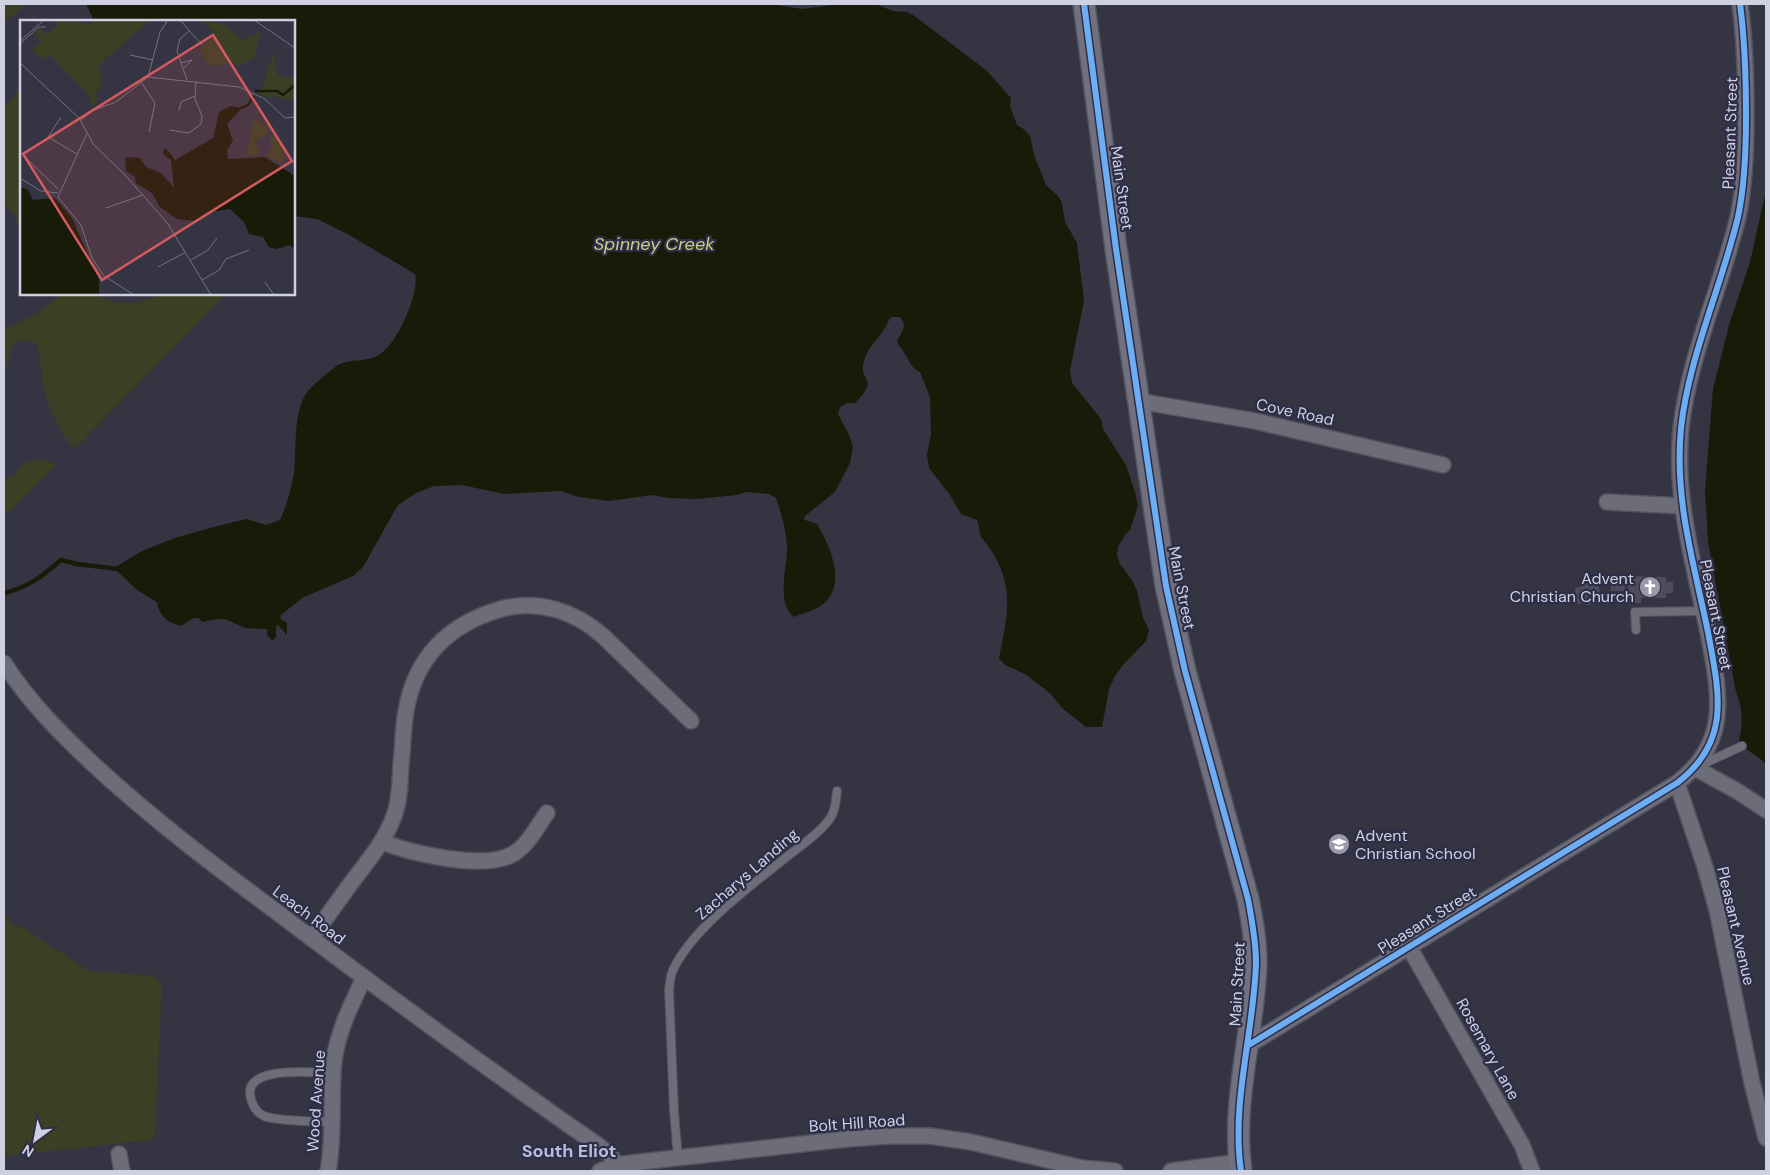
<svg xmlns="http://www.w3.org/2000/svg" width="1770" height="1175" font-family="'DM Sans',sans-serif">
  <rect width="100%" height="100%" fill="#353442"/>
  <path fill="#3b3f23" d="M 4,4 L 26,4 L 4,24 Z
    M 21,87 L 21,234 L 14,215 L 4,203 L 4,109 Z
    M 63,294 L 94,294 L 113,302 L 135,303 L 156,297 L 161,294 L 226,294 L 75,449 C 48,422 42,383 38,347 C 35,341 31,341 24,341 C 3,340 13,365 4,376 L 4,330 L 35,314 Z
    M 37,459 L 57,464 L 4,517 L 4,478 L 12,476 L 26,463 Z
    M 4,913 L 13,925 L 23,928 L 86,969 L 91,971 L 155,976 L 162,984 L 155,1134 L 151,1140 L 4,1156 Z"/>
  <path fill="#181b07" d="M 86,4 L 771,4 L 802,9 L 841,4 L 875,4 L 893,11 L 907,12 L 913,15 L 986,70 L 1011,98 L 1010,106 L 1017,125 L 1025,130 L 1030,136 L 1035,158 L 1046,185 L 1058,196 L 1062,203 L 1065,222 L 1077,243 L 1084,301 L 1070,370 L 1072,383 L 1101,419 L 1103,429 L 1126,465 L 1135,492 L 1138,506 L 1130,530 L 1125,535 L 1118,547 L 1117,555 L 1120,564 L 1132,580 L 1137,591 L 1143,618 L 1149,630 L 1146,641 L 1123,665 L 1115,676 L 1109,689 L 1102,727 L 1086,727 L 1062,708 L 1050,693 L 1025,674 L 1005,665 L 999,658 C 1006,622 1015,592 995,557 C 992,550 986,544 982,538 C 978,533 980,525 977,520 L 961,514 L 950,495 L 929,468 L 927,455 L 931,434 L 930,397 L 920,372 L 916,370 L 912,366 L 902,349 L 899,346 L 897,341 C 902,332 908,325 900,317 L 891,317 C 888,321 886,326 883,331 C 877,340 866,350 864,361 C 858,384 881,376 855,403 L 847,403 L 840,407 L 838,414 L 850,437 L 853,447 L 850,463 L 835,492 L 805,516 L 804,518 L 805,520 L 817,524 C 830,546 848,585 822,605 C 814,611 803,613 794,617 C 775,602 788,566 787,545 C 786,529 781,513 776,498 L 769,494 L 746,492 L 737,495 L 697,499 L 668,498 L 652,495 L 609,501 L 579,497 L 561,491 L 504,494 L 462,485 L 434,486 L 416,493 L 398,505 L 363,567 L 353,576 L 302,598 L 281,615 L 280,618 L 287,623 L 287,635 L 278,625 L 276,626 L 276,637 L 272,641 L 267,635 L 267,629 L 245,628 L 225,619 L 218,619 L 202,622 L 199,618 L 194,618 L 181,626 C 168,623 158,615 157,602 L 137,590 L 114,568 L 142,551 L 175,538 L 210,528 L 246,519 L 266,525 L 280,520 C 287,505 291,489 294,473 C 297,449 292,412 308,391 C 311,387 335,366 340,364 C 351,359 365,362 377,356 C 396,347 420,294 415,274 L 351,236 L 317,219 L 294,216 L 294,21 L 94,21 Z
    M 1766,190 L 1766,764 C 1757,754 1747,753 1739,741 C 1743,722 1743,709 1736,692 L 1708,542 L 1705,491 L 1713,389 L 1729,325 L 1750,262 Z"/>
  <g fill="none" stroke-linecap="round" stroke-linejoin="round">
    <path stroke="#181b07" stroke-width="4.5" d="M 4,593 C 27,588 43,576 61,560 L 77,564 L 119,569"/>
  </g>
  <path fill="#4d4c5b" d="M 1628,576 L 1666,577 L 1666,582 L 1673,582 L 1673,593 L 1666,593 L 1666,598 L 1641,598 L 1641,603 L 1628,603 Z
    M 1611,578 L 1625,578 L 1625,591 L 1611,591 Z
    M 1598,580 L 1601,603 L 1587,605 L 1586,603 L 1577,604 L 1575,588 L 1584,586 L 1583,582 Z"/>
  <g fill="none" stroke-linecap="round" stroke-linejoin="round">
    <g stroke="#52515e" stroke-width="10">
      <path id="service" d="M 1636,630 L 1635,612 L 1704,611
        M 1699,766 L 1742,746
        M 333,1122 C 315,1121 280,1122 264,1116 C 257,1113 253,1106 251,1099 C 240,1064 315,1073 333,1073
        M 678,1158 L 674,1111 L 669,990 C 670,982 670,975 674,968 C 695,926 752,885 789,855 C 803,844 821,832 831,817 C 836,809 836,799 837,791"/>
    </g>
    <g stroke="#52515e" stroke-width="18">
      <path id="minor" d="M 1138,401 L 1255,421 L 1443,465
        M 1607,502 L 1682,506
        M 4,663 C 29,702 60,733 93,764 C 150,817 212,864 274,910 C 381,991 489,1070 599,1146 L 609,1154 L 617,1165
        M 1695,768 L 1737,791 L 1766,810
        M 1677,783 L 1705,867 L 1717,910 L 1752,1083 L 1766,1138
        M 382,842 C 411,853 485,871 513,854 C 528,845 537,827 547,813
        M 311,938 C 327,917 342,895 358,874 C 372,856 386,838 394,816 C 400,800 400,781 401,764 C 403,746 403,728 406,711 C 415,657 449,624 501,609 C 538,599 575,611 603,636 L 691,721
        M 1409,947 L 1522,1145 L 1532,1171
        M 1247,1046 L 1677,783 C 1732,741 1719,692 1708,632 C 1694,564 1674,499 1681,428 C 1689,356 1721,288 1738,217 C 1745,184 1746,151 1746,117 C 1746,79 1745,41 1740,4
        M 119,1154 L 122,1171
        M 328,1171 C 335,1135 330,1097 334,1061 C 338,1031 351,1005 364,978
        M 600,1171 L 617,1165 L 631,1163 L 847,1139 L 888,1136 L 930,1136 L 971,1142 L 1082,1168 L 1115,1171
        M 1171,1171 L 1240,1162"/>
    </g>
    <g stroke="#52515e" stroke-width="24">
      <path id="secondary" d="M 1084,4 L 1116,249 L 1166,586 L 1185,671 L 1248,899 C 1252,920 1256,941 1256,963 C 1254,1032 1231,1102 1241,1171"/>
    </g>
    <use href="#service" stroke="#6d6d7a" stroke-width="8"/>
    <use href="#minor" stroke="#6d6d7a" stroke-width="15"/>
    <use href="#secondary" stroke="#70707f" stroke-width="21"/>
    <g stroke="#2f2e48" stroke-width="9">
      <path id="cycleway" d="M 1084,4 L 1116,249 L 1166,586 L 1185,671 L 1248,899 C 1252,920 1256,941 1256,963 C 1254,1032 1231,1102 1241,1171
        M 1247,1046 L 1677,783 C 1732,741 1719,692 1708,632 C 1694,564 1674,499 1681,428 C 1689,356 1721,288 1738,217 C 1745,184 1746,151 1746,117 C 1746,79 1745,41 1740,4"/>
    </g>
    <use href="#cycleway" stroke="#6dadf4" stroke-width="6"/>
  </g>
  <defs>
    <g id="church-disc" transform="scale(1.125)"><circle r="9.5" fill="#9999a9" stroke="#2f2e48"/><path d="M-1.2-6h2.4v3.5h3.3v2.4h-3.3V6h-2.4V-.1h-3.3v-2.4h3.3Z" fill="#fff"/></g>
    <g id="school-disc" transform="scale(1.125)"><circle r="9.5" fill="#9999a9" stroke="#2f2e48"/><path d="M0-5L7-2L0 1L-7-2ZM-4 1L0 2.5L4 1V4Q0 6-4 4Z" fill="#fff"/></g>
  </defs>
  <g fill-rule="evenodd">
    <use href="#church-disc" x="1650" y="587"/>
    <use href="#school-disc" x="1339" y="844"/>
  </g>
  <g text-anchor="middle" dominant-baseline="central" stroke-width="4.5" stroke-linejoin="round" paint-order="stroke">
    <g font-size="16" fill="#cfd0e1" stroke="#2f2e48">
      <text transform="translate(1730 133) rotate(-88)">Pleasant Street</text>
      <text transform="translate(1122 188) rotate(82)">Main Street</text>
      <text transform="translate(1295 412) rotate(12)">Cove Road</text>
      <text transform="translate(1182 588) rotate(79)">Main Street</text>
      <text transform="translate(1716 615) rotate(79)">Pleasant Street</text>
      <text transform="translate(747 874) rotate(-41)">Zacharys Landing</text>
      <text transform="translate(309 915) rotate(37)">Leach Road</text>
      <text transform="translate(1427 920) rotate(-32)">Pleasant Street</text>
      <text transform="translate(1736 926) rotate(77)">Pleasant Avenue</text>
      <text transform="translate(1237 984) rotate(-87)">Main Street</text>
      <text transform="translate(1488 1049) rotate(61)">Rosemary Lane</text>
      <text transform="translate(316 1101) rotate(-86)">Wood Avenue</text>
      <text transform="translate(857 1123) rotate(-4)">Bolt Hill Road</text>
    </g>
    <g font-size="16" fill="#cfd0e1" stroke="#2f2e48" text-anchor="end">
      <text x="1634" y="578">Advent<tspan x="1634" dy="18">Christian Church</tspan></text>
      <text x="1355" y="835" text-anchor="start">Advent<tspan x="1355" dy="18">Christian School</tspan></text>
    </g>
    <g font-size="18" font-style="italic" fill="#c5d183" stroke="#2f2e48">
      <text x="654" y="244">Spinney Creek</text>
    </g>
    <g font-size="18" font-weight="bold" fill="#babbdc" stroke="#2f2e48">
      <text x="569" y="1151">South Eliot</text>
    </g>
  </g>
  <g transform="translate(20 20)">
    <rect width="275" height="275" fill="#353442"/>
    <path d="M 36,0 L 71,4 L 76,0 L 130,0 L 80,44 L 81,67 L 75,74 L 78,83 L 72,86 L 66,72 L 29,34 L 22,40 L 12,30 L 21,22 L 14,14 L 20,8 L 28,15 L 39,3 ZM 182,0 L 191,0 L 194,4 L 203,3 L 223,20 L 241,11 L 234,38 L 219,46 L 209,43 L 189,46 L 179,29 L 196,16 ZM 254,31 L 257,55 L 275,59 L 275,81 L 255,76 L 248,78 L 240,74 ZM 234,98 L 245,107 L 247,100 L 252,102 L 245,116 L 235,121 L 235,126 L 240,128 L 238,135 L 226,136 ZM 250,113 L 265,127 L 262,144 L 246,136 L 251,128 Z" fill="#3b3f23"/>
    <path d="M 211,86 L 222,88 L 207,104 L 213,120 L 207,131 L 208,139 L 245,137 L 275,156 L 275,229 L 269,225 L 257,229 L 249,227 L 243,217 L 229,214 L 224,202 L 210,189 L 190,192 L 174,201 L 157,199 L 140,187 L 132,173 L 116,163 L 115,157 L 106,151 L 105,137 L 120,138 L 126,147 L 141,153 L 154,168 L 151,140 L 144,135 L 143,131 L 146,128 L 155,140 L 193,118 L 199,92 ZM 1,167 L 8,170 L 13,180 L 35,178 L 52,198 L 79,260 L 79,275 L 0,275 Z" fill="#181b07"/>
    <path fill="none" stroke="#181b07" stroke-width="2.5" d="M 235,71 L 257,71 L 263,75 L 275,65M 221,88 L 228,85 L 234,76"/>
    <path fill="none" stroke="#737282" stroke-width="1" d="M 160,0 L 182,25M 234,0 L 275,28M 0,21 L 24,0M 0,24 L 19,7 L 26,7M 110,35 L 133,40M 0,43 L 59,98 L 74,125 L 107,157 L 148,204 L 191,275M 161,43 L 172,40 L 164,48M 128,57 L 219,67 L 245,79 L 265,98 L 275,97M 167,60 L 157,31 L 160,19 L 169,11M 121,62 L 135,83 L 129,112M 159,91 L 161,82 L 175,76M 41,97 L 28,117 L 57,134M 61,100 L 74,90 L 96,82 L 128,57 L 140,12 L 148,0M 149,110 L 169,113 L 181,104 L 182,96 L 175,79 L 176,61M 67,113 L 38,177 L 61,205 L 72,238 L 83,255 L 114,275M 0,132 L 39,170M 0,158 L 21,171 L 38,173M 86,188 L 123,175M 171,240 L 188,230 L 197,218M 138,247 L 166,232M 182,260 L 199,250 L 206,239 L 229,230M 245,262 L 254,275"/>
    <path fill="#d45a60" fill-opacity="0.15" stroke="#d45a60" stroke-width="2.5" d="M 193,15 L 272,141 L 82,260 L 3,134 Z"/>
    <rect width="275" height="275" fill="none" stroke="#cfd0e1" stroke-width="2.5"/>
  </g>
  <rect width="1770" height="1175" fill="none" stroke="#cfd0e1" stroke-width="10"/>
  <g transform="translate(35 1140) rotate(212)" stroke="#2f2e48" stroke-width="4" paint-order="stroke">
  <path d="M0-4L9 19L0 12L-9 19Z" fill="#cfd0e1"/>
  <text y="-8" font-size="14" font-weight="bold" text-anchor="middle" fill="#cfd0e1">N</text>
  </g>
</svg>
